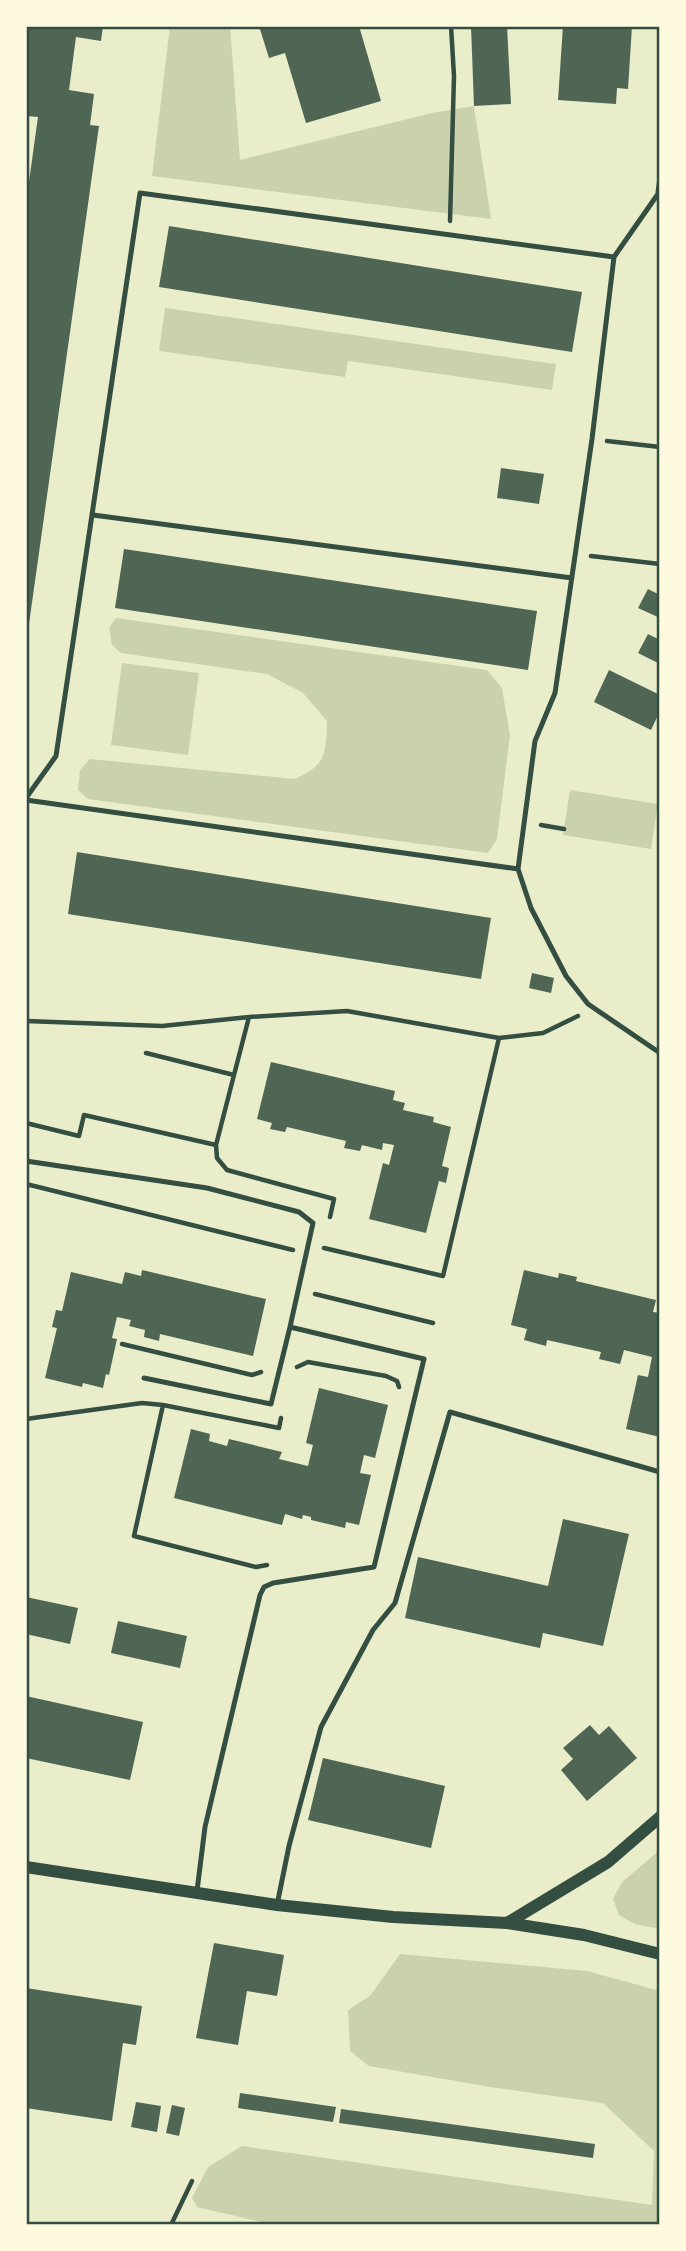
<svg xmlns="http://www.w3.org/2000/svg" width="686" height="2251" font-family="Raleway,sans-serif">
  <rect width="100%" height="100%" fill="#e9edc9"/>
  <path fill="#cad2ad" d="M 170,26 L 230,26 L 240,160 L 432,113 L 474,106 L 491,219 L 152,176 Z
    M 165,308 L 556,364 L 552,390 L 348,361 L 345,377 L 159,351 Z
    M 116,618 L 487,670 L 502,688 L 510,735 L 497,839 L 488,853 L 88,799 L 78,790 L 80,770 L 90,759 L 294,779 C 327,766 326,752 327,721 L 303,693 L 267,674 L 121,653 L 112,645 L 109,628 Z
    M 122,663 L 199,673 L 188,755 L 111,745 Z
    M 570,790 L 658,804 L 651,849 L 563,835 Z
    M 660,1850 L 660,1929 L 635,1924 L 619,1915 L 613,1899 L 622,1882 Z
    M 400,1954 L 587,1971 L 660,1991 L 660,2225 L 274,2225 L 197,2207 L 192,2198 L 208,2167 L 242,2146 L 652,2205 L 654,2151 L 603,2103 L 490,2087 L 369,2066 L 350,2051 L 348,2010 L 370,1996 Z"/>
  <path fill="#4f6655" d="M 26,26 L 103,26 L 101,41 L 76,37 L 69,90 L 94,94 L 90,125 L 99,126 L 28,631 L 26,203 L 38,117 L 26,116 Z
    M 259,26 L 359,26 L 381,101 L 306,123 L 285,53 L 269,58 Z
    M 471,26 L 507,26 L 511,104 L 474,106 Z
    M 563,26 L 632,26 L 628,89 L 617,88 L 616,104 L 558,100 Z
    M 169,226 L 582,292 L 572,352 L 159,287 Z
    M 501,468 L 544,474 L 539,504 L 497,498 Z
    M 124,549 L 537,611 L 528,670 L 115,608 Z
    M 648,589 L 660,595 L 660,618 L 638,608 Z
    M 648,634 L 660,640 L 658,663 L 638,653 Z
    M 609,670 L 660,695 L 660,711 L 651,730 L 594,702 Z
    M 77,852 L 491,918 L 481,979 L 68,914 Z
    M 532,973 L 554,978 L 551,993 L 529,988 Z
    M 271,1062 L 395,1091 L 393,1100 L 405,1103 L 403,1110 L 434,1117 L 433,1122 L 451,1127 L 442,1166 L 449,1168 L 446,1183 L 439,1181 L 426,1233 L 369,1219 L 383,1163 L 389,1165 L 394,1145 L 383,1143 L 382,1150 L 362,1145 L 360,1151 L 344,1148 L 346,1141 L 287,1127 L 285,1132 L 270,1129 L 272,1123 L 257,1119 Z
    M 142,1270 L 266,1299 L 253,1356 L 160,1334 L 159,1341 L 144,1337 L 145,1330 L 129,1326 L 131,1320 L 117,1317 L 112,1338 L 117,1339 L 109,1375 L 106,1374 L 103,1388 L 83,1383 L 82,1387 L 45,1378 L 57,1328 L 52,1327 L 56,1310 L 62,1311 L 71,1272 L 122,1284 L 125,1272 L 141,1276 Z
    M 524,1270 L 558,1278 L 559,1273 L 577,1277 L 576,1281 L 656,1300 L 653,1312 L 660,1313 L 660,1437 L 626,1429 L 638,1375 L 648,1377 L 652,1357 L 624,1350 L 620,1364 L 599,1359 L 601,1352 L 547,1340 L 546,1346 L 524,1340 L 527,1329 L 511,1325 Z
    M 319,1388 L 388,1405 L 375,1458 L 364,1455 L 360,1473 L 371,1475 L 359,1525 L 346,1522 L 345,1528 L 311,1520 L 311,1517 L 303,1515 L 302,1519 L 285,1514 L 282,1525 L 174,1498 L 191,1429 L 210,1434 L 209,1441 L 227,1446 L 229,1439 L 282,1452 L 279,1459 L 308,1466 L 313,1445 L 306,1443 Z
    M 563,1519 L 629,1534 L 603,1646 L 543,1633 L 540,1648 L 405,1618 L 418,1557 L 548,1586 Z
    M 26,1597 L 78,1608 L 70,1644 L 26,1634 Z
    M 118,1621 L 187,1636 L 180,1668 L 111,1653 Z
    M 26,1696 L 143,1722 L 130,1780 L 26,1758 Z
    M 590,1725 L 599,1735 L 609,1726 L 637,1758 L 587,1801 L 561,1770 L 573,1759 L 563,1748 Z
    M 323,1758 L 445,1786 L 431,1848 L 308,1820 Z
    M 214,1943 L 284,1955 L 277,1996 L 247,1991 L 238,2045 L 196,2038 Z
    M 26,1988 L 142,2006 L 136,2045 L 123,2043 L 112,2121 L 26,2108 Z
    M 240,2093 L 336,2107 L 333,2122 L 238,2108 Z
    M 136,2102 L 161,2106 L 157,2132 L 131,2127 Z
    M 172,2105 L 185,2108 L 179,2136 L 166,2133 Z
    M 341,2109 L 595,2144 L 593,2158 L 339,2123 Z"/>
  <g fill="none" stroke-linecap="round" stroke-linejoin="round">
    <path stroke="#344e41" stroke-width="4.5" d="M 450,221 L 454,76 L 451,26
      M 607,441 L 660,447
      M 591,556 L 660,564
      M 541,825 L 564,829
      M 26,1021 L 162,1026 L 249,1017 L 347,1011 L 499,1038 L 543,1033 L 578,1016
      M 146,1053 L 234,1075 L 216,1145 L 217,1158 L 227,1170 L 334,1199 L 330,1217
      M 234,1075 L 249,1017
      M 26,1123 L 79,1136 L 84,1115 L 216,1145
      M 26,1184 L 293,1250
      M 324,1248 L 443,1276 L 499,1038
      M 315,1294 L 433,1323
      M 122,1344 L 252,1375 L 261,1372
      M 297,1367 L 308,1362 L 386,1376 L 397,1381 L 399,1387
      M 163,1405 L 134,1536 L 256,1567 L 267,1565
      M 26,1419 L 142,1403 L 163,1405 L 279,1428 L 281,1418
      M 171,2225 L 192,2181"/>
    <path stroke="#344e41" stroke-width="5" d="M 658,192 L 660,178
      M 614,257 L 660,191
      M 93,515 L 572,578
      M 26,798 L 56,756 L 140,193 L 614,257 L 592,439 L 555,693 L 535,741 L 518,869 L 531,908 L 566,976 L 588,1004 L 660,1053
      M 26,800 L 518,869
      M 26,1161 L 207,1188 L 299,1212 L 313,1223 L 290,1327
      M 144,1378 L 271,1404 L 290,1327 L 424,1359 L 374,1567 L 273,1583 L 264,1587 L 260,1595 L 205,1827 L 197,1891
      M 277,1905 L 289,1846 L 321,1727 L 373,1630 L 395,1603 L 450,1412 L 660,1472"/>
    <path stroke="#344e41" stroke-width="12" d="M 26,1867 L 277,1905 L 393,1917 L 507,1923 L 584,1935 L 660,1954
      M 507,1923 L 608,1862 L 660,1817"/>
  </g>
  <rect width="686" height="2251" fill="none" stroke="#fefae0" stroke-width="56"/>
  <rect x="28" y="28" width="630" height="2195" fill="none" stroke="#344e41" stroke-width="2.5"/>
</svg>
